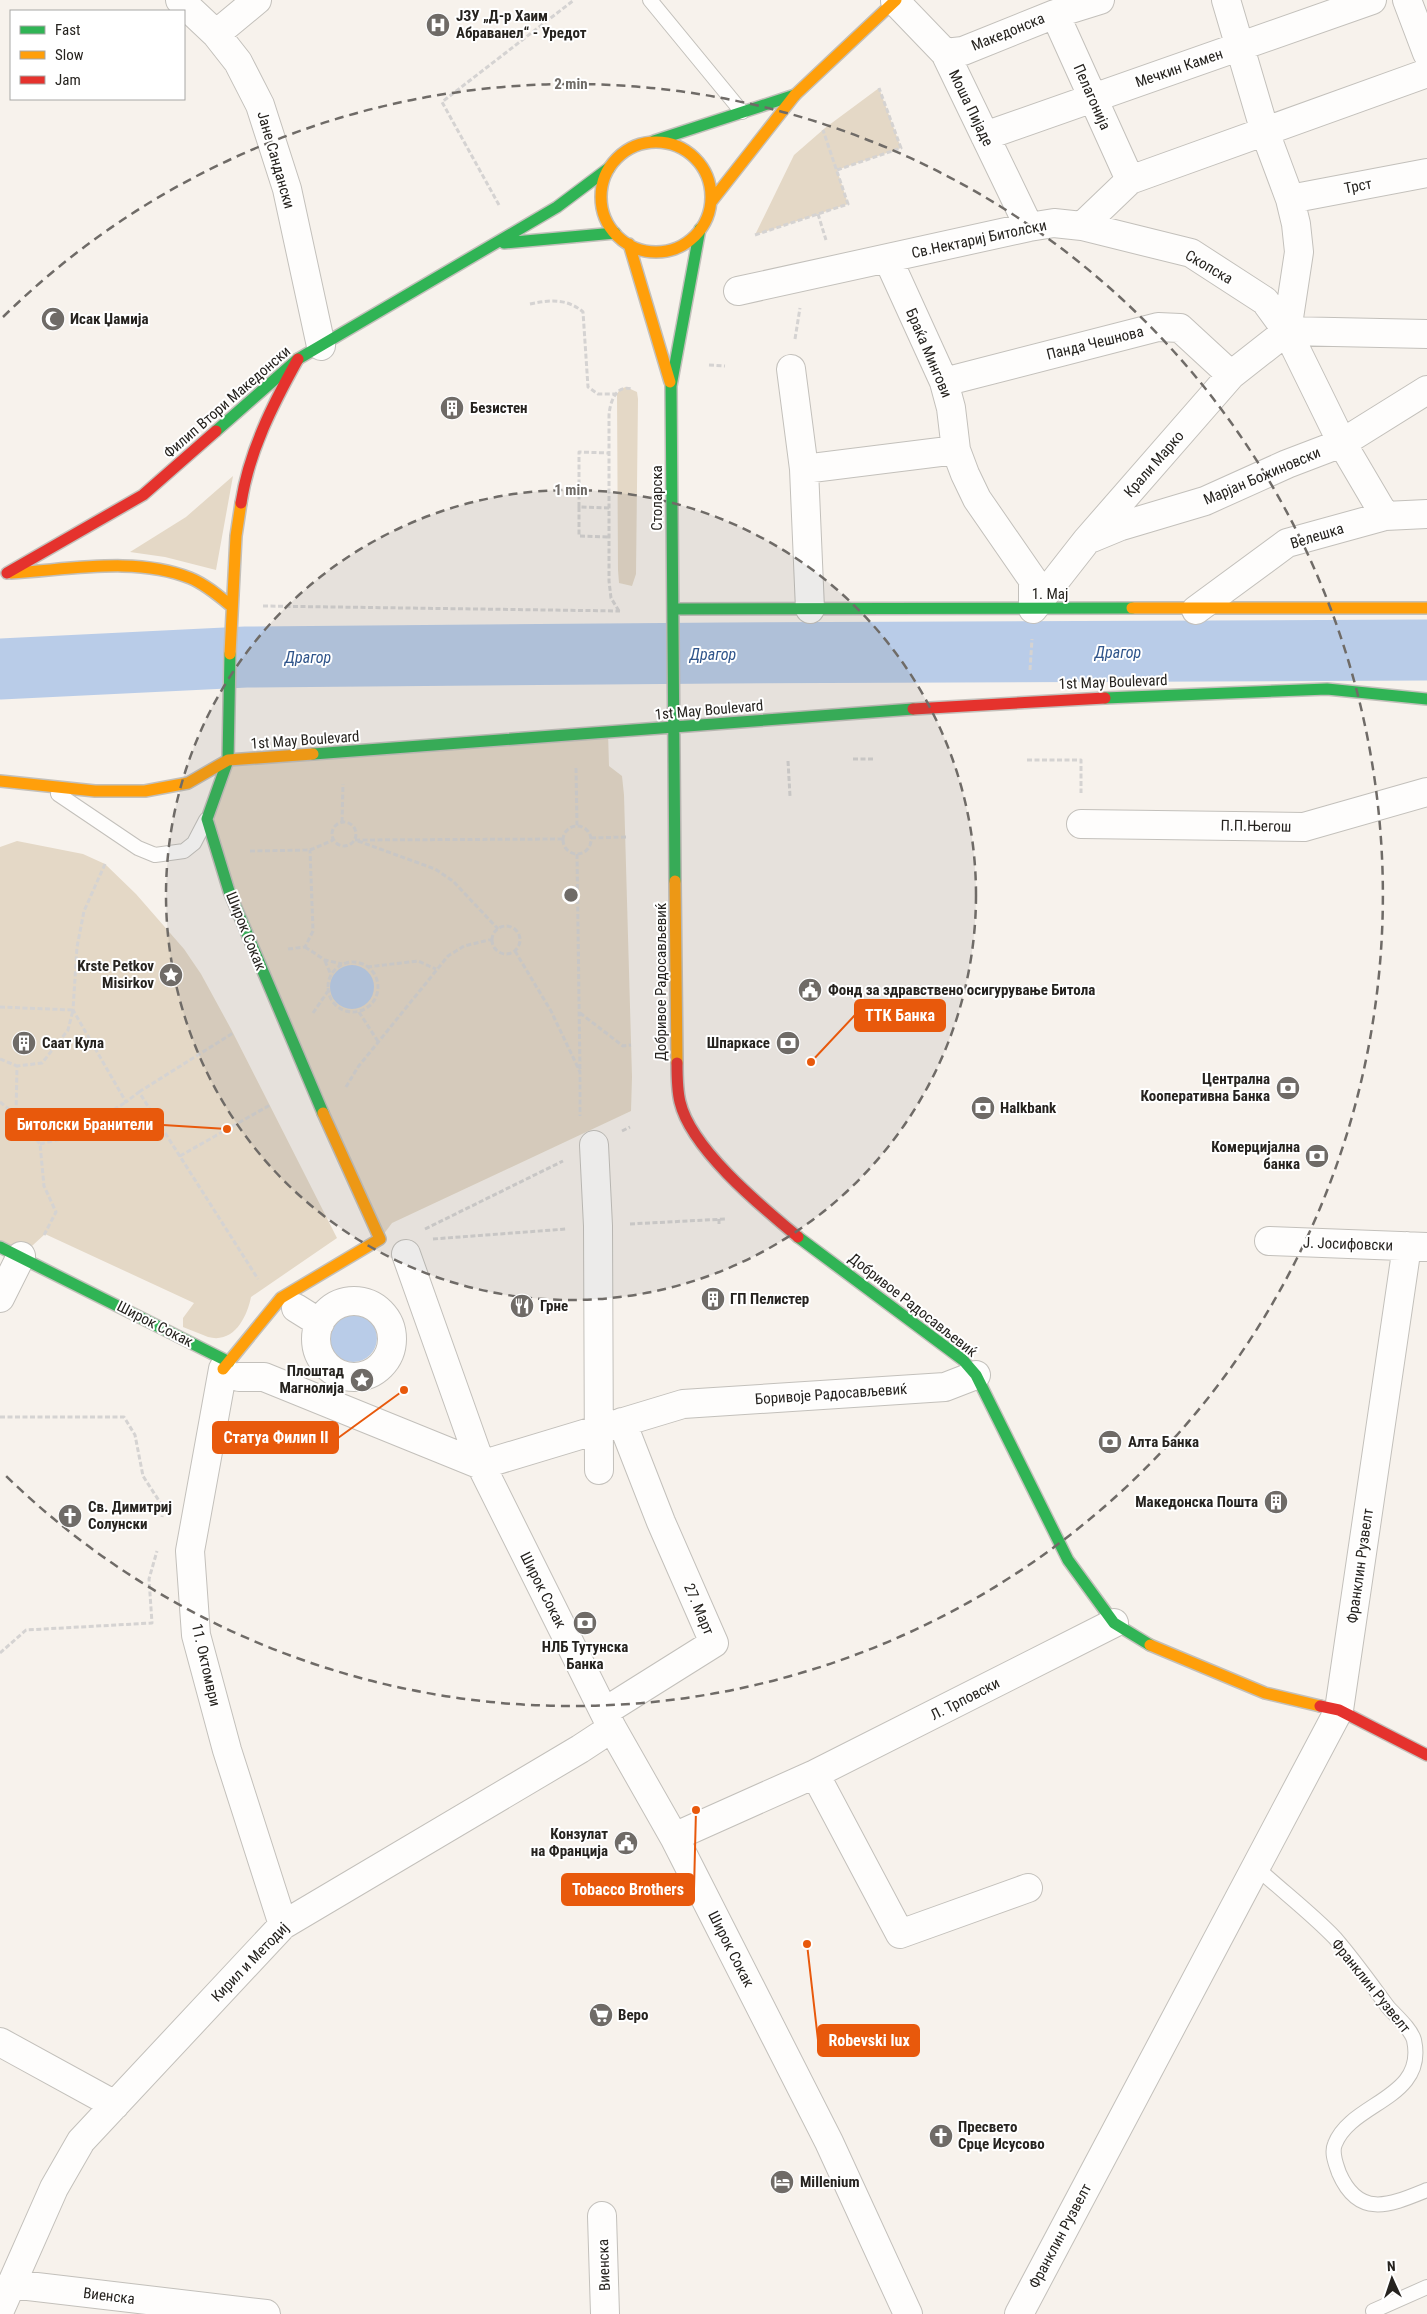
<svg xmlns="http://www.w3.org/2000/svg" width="1427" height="2314" font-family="'Roboto Condensed',sans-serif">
  <rect width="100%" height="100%" fill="#f7f2ec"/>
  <path fill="#e4d8c6" d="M 879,88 L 901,148 L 837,170 L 848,204 L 755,235 L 794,155 L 825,128 Z
    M 626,387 L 637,392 L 638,399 L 636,574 L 632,586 L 619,583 L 618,570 L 617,394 L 620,389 Z
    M 233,476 L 216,570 L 165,557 L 130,552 L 186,517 Z
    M 608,732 L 609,766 L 622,776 L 624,795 L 632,1077 L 631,1111 L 392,1223 L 380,1239 L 207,819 L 228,760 Z
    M 17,841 L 83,854 L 105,864 L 136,894 L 184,949 L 201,974 L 231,1029 L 337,1238 L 251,1297 C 247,1317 234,1344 208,1337 C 200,1334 191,1330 183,1327 L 183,1318 L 194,1303 L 45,1234 L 21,1256 L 0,1247 L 0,847 Z"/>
  <path fill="#b9cce8" d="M330 987a22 22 0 1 1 44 0a22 22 0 1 1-44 0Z
    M329 1338a24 24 0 1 1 48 0a24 24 0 1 1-48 0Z"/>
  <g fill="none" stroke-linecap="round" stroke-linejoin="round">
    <path stroke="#b9cce8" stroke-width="61" d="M 0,669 L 246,657 L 724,653 L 1427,650"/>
    <g stroke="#c3c0bb" stroke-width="16">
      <path id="lane" d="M 650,0 L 742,112
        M 58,794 L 138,848 L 155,855 L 184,851 L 194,843 L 206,820
        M 1256,1867 C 1282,1891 1311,1913 1335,1938 C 1354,1960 1371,1984 1388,2007 C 1396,2016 1411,2029 1414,2040 C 1427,2099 1351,2102 1335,2144 C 1331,2153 1336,2164 1339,2173 C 1359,2219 1390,2205 1427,2190
        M 1373,2311 L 1427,2287"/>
    </g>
    <g stroke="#c3c0bb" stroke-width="30">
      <path id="street" d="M 180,0 L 216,34 L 238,62 L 260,105 L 287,189 L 321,346
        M 1226,0 L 1265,132 L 1290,199 L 1296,224 L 1299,252 L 1287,331
        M 1407,0 L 1427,53
        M 895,1 L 945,53 L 1029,227
        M 1055,14 L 1130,180
        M 216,34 L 257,0
        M 945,53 L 963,51 L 1055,14 L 1100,0
        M 985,136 L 1372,0
        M 1290,199 L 1427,173
        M 1082,226 L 1191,253 L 1265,301 L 1287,331 L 1342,443 L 1385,516
        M 888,259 L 944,382 L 951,408 L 956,450 L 965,474 L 977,499 L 1033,580 L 1033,609
        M 738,291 L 1029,227 L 1054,223 L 1082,226 L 1130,180 L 1427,73
        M 1287,331 L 1427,334
        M 791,369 L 804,469 L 810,609
        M 944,382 L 1158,327 L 1180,328 L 1231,375
        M 804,469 L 956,450
        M 1092,538 L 1121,526 L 1205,501 L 1287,464 L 1342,443 L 1427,390
        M 1033,609 L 1087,540 L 1231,375 L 1287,331
        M 1196,610 L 1287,543 L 1385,516 L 1427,514
        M 1081,824 L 1304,827 L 1427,792
        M 594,1145 L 598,1226 L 599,1470
        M 1269,1241 L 1427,1247
        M 406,1254 L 481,1465 L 612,1728 L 674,1837 L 829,2142 L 908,2314
        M 0,1298 L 21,1256
        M316 1339a38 38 0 1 1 76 0a38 38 0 1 1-76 0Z
        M 296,1308 L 320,1323
        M 223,1369 L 190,1551 L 196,1635 L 227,1750 L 283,1925
        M 239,1377 L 264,1377 L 481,1465 L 683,1404 L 945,1387 L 976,1375
        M 604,1712 L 714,1643 L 661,1522 L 622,1422
        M 815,1774 L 900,1934 L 1028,1888
        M 674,1837 L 815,1774 L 1114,1623
        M 0,2042 L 115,2105
        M 602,2216 L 605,2314
        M 11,2284 L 266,2314
        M 0,2310 L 54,2188 L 81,2141 L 283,1925 L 580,1749 L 612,1728
        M 1019,2314 L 1339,1710 L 1407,1246"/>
    </g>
    <g stroke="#c3c0bb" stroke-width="14">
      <path id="fast" d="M 654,141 L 795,95
        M 504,243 L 615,233
        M 216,431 L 298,359 L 557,207 L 609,168
        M 673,609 L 1132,608
        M 230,654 L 228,760 L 207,819 L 229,891 L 323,1113
        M 1105,698 L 1327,689 L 1427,699
        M 313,754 L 913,709
        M 675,881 L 671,386 L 700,229
        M 798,1237 L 963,1360 L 976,1375 L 1068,1560 L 1114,1623 L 1150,1645
        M 0,1247 L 229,1362"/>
    </g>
    <g stroke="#c3c0bb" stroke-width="14">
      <path id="slow" d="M601 197a55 55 0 1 1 110 0a55 55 0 1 1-110 0Z
        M 711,202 L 795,95 L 896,0
        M 629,244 L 670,382
        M 11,573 C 68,570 136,556 190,578 C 205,584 219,596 231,606
        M 1132,608 L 1427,608
        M 230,654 L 236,536 L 241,503
        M 0,781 L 95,791 L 145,791 L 188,783 L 228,760 L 313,754
        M 675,881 L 677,1063
        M 223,1369 L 281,1298 L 380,1239 L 323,1113
        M 1150,1645 L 1265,1693 L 1320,1706"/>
    </g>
    <g stroke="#c3c0bb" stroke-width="14">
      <path id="jam" d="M 241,503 C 249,451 273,404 298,359
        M 7,573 L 143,495 L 216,431
        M 913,709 L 1105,698
        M 677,1063 C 677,1076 677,1090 680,1102 C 691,1149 762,1207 798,1237
        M 1320,1706 L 1339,1710 L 1427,1755"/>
    </g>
    <path stroke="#d5d3d2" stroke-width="3" stroke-dasharray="5 2.5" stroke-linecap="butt" d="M 837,170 L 901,148 L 879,88
      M 499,205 L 442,102 L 574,0
      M 818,214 L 826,240
      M 755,235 L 848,204 L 823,130
      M 530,304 C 549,300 567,298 583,312 L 588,387 L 598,394 L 617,394
      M 795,339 L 800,308
      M 709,365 L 725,366
      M 579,507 L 579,536 L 609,537
      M 609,508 L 579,507 L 579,452 L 609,453
      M 263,606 L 620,611
      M 619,611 L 611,598 L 609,581 L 609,415 C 610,402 616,384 632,389
      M 1030,670 L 1032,639
      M 853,759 L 875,759
      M 1027,760 L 1081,760 L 1081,793
      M 788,761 L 790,796
      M 576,768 L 577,826
      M332 834a12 12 0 1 1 24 0a12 12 0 1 1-24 0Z
      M 342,822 L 343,784
      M563 840a14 14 0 1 1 28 0a14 14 0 1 1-28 0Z
      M 591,838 L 626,837
      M 355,840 L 563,839
      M 358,841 L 435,869 L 453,881 L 498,929
      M 250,851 L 310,850 L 333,840
      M 577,854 L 580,1072
      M 105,864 L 84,911 L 77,947 L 73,1010 L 126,1102 L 139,1092 L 258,1279
      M492 940a14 14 0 1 1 28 0a14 14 0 1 1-28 0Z
      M 305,947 L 325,960 L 342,964
      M 288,949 L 305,947 L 313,931 L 310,850
      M 515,951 L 551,1011 L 580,1072 L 580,1116
      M 325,961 L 331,975
      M328 987a25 25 0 1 1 50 0a25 25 0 1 1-50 0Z
      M 367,967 L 418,961 L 436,969
      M 0,1007 L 73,1010 L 68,1030 L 42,1063 L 17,1066 L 16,1115
      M 359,1012 L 379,1043
      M 313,1013 L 328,991
      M 580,1013 L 623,1046 L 631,1045
      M 0,1059 L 17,1066
      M 346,1087 L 358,1067 L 448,956 L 464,946 L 493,939
      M 139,1092 L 233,1033
      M 0,1102 L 16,1115 L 40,1144 L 44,1186 L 56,1212 L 44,1235
      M 622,1131 L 630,1127
      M 40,1144 L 70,1137 L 126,1102
      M 180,1156 L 270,1105
      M 719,1219 L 719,1226
      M 630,1224 L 725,1219
      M 425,1229 L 563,1161
      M 433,1239 L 566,1229
      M 0,1417 L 124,1417 L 135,1435 L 143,1476 L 163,1507 L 162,1517
      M 0,1653 L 26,1630 L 152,1623 L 149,1579 L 157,1551"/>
    <use href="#lane" stroke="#fefdfc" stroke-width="14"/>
    <use href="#street" stroke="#fefdfc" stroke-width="28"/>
    <use href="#fast" stroke="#30b455" stroke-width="11"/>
    <use href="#slow" stroke="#ff9f0a" stroke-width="11"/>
    <use href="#jam" stroke="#e5322d" stroke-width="11"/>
  </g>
  <circle cx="571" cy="895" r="405" fill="#6f6b67" fill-opacity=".12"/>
  <g fill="none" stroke="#6f6b67" stroke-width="2.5" stroke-dasharray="9 6">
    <circle cx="571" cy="895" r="405"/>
    <path d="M3 317A811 811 0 1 1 3 1473"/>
  </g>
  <defs>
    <g id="hospital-disc" transform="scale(1.25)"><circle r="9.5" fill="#6f6b67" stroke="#fff"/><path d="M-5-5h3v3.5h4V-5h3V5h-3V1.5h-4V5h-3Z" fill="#fff"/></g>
    <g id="mosque-disc" transform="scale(1.25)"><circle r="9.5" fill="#6f6b67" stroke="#fff"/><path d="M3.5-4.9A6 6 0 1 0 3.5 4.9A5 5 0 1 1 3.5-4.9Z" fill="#fff"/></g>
    <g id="building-disc" transform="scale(1.25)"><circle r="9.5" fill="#6f6b67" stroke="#fff"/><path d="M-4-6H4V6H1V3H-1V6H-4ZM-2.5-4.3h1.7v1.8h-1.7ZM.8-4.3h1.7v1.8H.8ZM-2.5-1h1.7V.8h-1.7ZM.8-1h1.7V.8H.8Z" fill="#fff"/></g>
    <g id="sight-disc" transform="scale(1.25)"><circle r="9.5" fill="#6f6b67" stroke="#fff"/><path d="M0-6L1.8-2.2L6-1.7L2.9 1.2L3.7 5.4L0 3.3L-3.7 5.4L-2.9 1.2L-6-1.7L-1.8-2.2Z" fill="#fff"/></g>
    <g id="civic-disc" transform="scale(1.25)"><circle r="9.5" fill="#6f6b67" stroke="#fff"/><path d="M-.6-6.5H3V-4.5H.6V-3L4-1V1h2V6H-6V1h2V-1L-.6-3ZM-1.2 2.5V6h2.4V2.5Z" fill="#fff"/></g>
    <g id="bank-disc" transform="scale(1.25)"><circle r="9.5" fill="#6f6b67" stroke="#fff"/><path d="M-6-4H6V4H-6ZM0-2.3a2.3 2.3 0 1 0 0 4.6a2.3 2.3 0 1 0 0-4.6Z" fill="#fff"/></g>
    <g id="restaurant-disc" transform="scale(1.25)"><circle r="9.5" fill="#6f6b67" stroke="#fff"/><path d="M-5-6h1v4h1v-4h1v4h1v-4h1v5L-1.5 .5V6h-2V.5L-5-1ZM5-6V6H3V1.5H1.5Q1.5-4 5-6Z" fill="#fff"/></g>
    <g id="church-disc" transform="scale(1.25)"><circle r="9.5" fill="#6f6b67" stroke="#fff"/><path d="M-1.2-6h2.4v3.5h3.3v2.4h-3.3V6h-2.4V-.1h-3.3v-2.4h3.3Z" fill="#fff"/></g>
    <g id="supermarket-disc" transform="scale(1.25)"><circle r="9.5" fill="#6f6b67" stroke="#fff"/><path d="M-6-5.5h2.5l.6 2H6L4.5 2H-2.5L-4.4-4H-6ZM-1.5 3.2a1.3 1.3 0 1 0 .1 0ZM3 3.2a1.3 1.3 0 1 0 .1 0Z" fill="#fff"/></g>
    <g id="hotel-disc" transform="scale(1.25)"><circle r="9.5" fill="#6f6b67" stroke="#fff"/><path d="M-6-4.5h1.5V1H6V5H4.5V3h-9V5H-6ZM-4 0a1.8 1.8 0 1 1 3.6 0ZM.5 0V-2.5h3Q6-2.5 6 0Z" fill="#fff"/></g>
  </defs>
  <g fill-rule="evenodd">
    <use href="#hospital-disc" x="438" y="25"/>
    <use href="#mosque-disc" x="53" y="319"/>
    <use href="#building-disc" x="452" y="408"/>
    <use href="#sight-disc" x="171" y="975"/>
    <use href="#civic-disc" x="810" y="990"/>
    <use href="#building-disc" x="24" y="1043"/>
    <use href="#bank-disc" x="788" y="1043"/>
    <use href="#bank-disc" x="1288" y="1088"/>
    <use href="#bank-disc" x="983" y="1108"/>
    <use href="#bank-disc" x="1317" y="1156"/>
    <use href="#building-disc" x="713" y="1299"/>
    <use href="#restaurant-disc" x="522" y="1306"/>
    <use href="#sight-disc" x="362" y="1380"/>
    <use href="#bank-disc" x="1110" y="1442"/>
    <use href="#building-disc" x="1276" y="1502"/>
    <use href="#church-disc" x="70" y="1516"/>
    <use href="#bank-disc" x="585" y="1623"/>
    <use href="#civic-disc" x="626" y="1843"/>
    <use href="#supermarket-disc" x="601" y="2015"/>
    <use href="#church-disc" x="941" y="2136"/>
    <use href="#hotel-disc" x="782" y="2182"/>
  </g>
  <g text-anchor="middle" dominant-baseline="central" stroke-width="4" stroke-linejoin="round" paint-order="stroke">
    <g font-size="15" font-weight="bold" fill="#26231f" stroke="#fff" text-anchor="start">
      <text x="456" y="16">ЈЗУ „Д-р Хаим<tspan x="456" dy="17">Абраванел“ - Уредот</tspan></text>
      <text x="70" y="319">Исак Џамија</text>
      <text x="470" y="408">Безистен</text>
      <text x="154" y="966" text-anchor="end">Krste Petkov<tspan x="154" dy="17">Misirkov</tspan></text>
      <text x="828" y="990">Фонд за здравствено осигурување Битола</text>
      <text x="42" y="1043">Саат Кула</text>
      <text x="770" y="1043" text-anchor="end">Шпаркасе</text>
      <text x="1270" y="1079" text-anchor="end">Централна<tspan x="1270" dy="17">Кооперативна Банка</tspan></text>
      <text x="1000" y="1108">Halkbank</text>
      <text x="1300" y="1147" text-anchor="end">Комерцијална<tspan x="1300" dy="17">банка</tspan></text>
      <text x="730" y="1299">ГП Пелистер</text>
      <text x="540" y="1306">Грне</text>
      <text x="344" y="1371" text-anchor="end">Плоштад<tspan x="344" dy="17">Магнолија</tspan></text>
      <text x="1128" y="1442">Алта Банка</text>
      <text x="1258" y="1502" text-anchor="end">Македонска Пошта</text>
      <text x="88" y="1507">Св. Димитриј<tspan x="88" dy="17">Солунски</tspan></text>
      <text x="585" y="1647" text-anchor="middle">НЛБ Тутунска<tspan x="585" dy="17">Банка</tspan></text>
      <text x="608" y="1834" text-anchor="end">Конзулат<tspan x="608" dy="17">на Франција</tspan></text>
      <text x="618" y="2015">Веро</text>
      <text x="958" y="2127">Пресвето<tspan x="958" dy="17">Срце Исусово</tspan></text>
      <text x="800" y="2182">Millenium</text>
    </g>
    <g font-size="15" fill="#26231f" stroke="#fff">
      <text transform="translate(1008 32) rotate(-22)">Македонска</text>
      <text transform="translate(1179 68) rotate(-19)">Мечкин Камен</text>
      <text transform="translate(1092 97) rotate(66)">Пелагонија</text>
      <text transform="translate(971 108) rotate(64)">Моша Пијаде</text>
      <text transform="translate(276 160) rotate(74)">Јане Сандански</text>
      <text transform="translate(1358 186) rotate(-11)">Трст</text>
      <text transform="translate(979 239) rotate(-12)">Св.Нектариј Битолски</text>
      <text transform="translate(1209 267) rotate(30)">Скопска</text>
      <text transform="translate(1095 343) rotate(-14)">Панда Чешнова</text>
      <text transform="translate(929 353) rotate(67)">Браќа Мингови</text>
      <text transform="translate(227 402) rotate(-41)">Филип Втори Македонски</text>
      <text transform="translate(1154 464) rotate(-49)">Крали Марко</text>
      <text transform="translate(1262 476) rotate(-23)">Марјан Божиновски</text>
      <text transform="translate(657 498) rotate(-90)">Столарска</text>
      <text transform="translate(1317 536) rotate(-17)">Велешка</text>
      <text x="1050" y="594">1. Мај</text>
      <text transform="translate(1113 682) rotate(-2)">1st May Boulevard</text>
      <text transform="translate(709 710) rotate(-5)">1st May Boulevard</text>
      <text transform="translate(305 740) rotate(-4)">1st May Boulevard</text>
      <text transform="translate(1256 826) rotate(1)">П.П.Његош</text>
      <text transform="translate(246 931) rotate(68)">Широк Сокак</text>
      <text transform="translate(661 982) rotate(-90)">Добривое Радосављевиќ</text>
      <text transform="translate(1348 1244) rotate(2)">Ј. Јосифовски</text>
      <text transform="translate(913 1305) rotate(38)">Добривое Радосављевиќ</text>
      <text transform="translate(155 1324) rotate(27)">Широк Сокак</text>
      <text transform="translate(831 1394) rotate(-4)">Боривоје Радосављевиќ</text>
      <text transform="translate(1360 1566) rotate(-82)">Франклин Рузвелт</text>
      <text transform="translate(543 1590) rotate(63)">Широк Сокак</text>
      <text transform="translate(699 1609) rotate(67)">27. Март</text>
      <text transform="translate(206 1665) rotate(77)">11. Октомври</text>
      <text transform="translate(965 1699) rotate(-27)">Л. Трповски</text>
      <text transform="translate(731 1949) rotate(63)">Широк Сокак</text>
      <text transform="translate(250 1962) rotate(-46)">Кирил и Методиј</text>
      <text transform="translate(1371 1986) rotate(51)">Франклин Рузвелт</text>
      <text transform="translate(1060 2236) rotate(-62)">Франклин Рузвелт</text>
      <text transform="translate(604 2265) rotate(-92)">Виенска</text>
      <text transform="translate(109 2296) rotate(7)">Виенска</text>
    </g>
    <g font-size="16" font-style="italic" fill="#2f548a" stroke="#fff">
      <text x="1118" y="652">Драгор</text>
      <text x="713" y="654">Драгор</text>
      <text x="308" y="657">Драгор</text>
    </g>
  </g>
  <circle cx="571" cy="895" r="8" fill="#6f6b67" stroke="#fff" stroke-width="2.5"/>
  <g font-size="15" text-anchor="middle" font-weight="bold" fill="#6f6b67" stroke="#fff" stroke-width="4" stroke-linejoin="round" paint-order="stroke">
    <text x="571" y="89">2 min</text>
    <text x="571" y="495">1 min</text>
  </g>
  <path fill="none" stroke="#e8590c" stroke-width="2" d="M811 1062L855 1015M227 1129L163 1125M404 1390L338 1438M696 1810L694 1889M807 1944L818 2040"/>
  <g fill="#e8590c" stroke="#fff" stroke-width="2">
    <circle cx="811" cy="1062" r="5"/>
    <circle cx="227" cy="1129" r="5"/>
    <circle cx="404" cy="1390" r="5"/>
    <circle cx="696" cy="1810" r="5"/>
    <circle cx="807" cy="1944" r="5"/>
  </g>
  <g fill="#e8590c" stroke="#e8590c" stroke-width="2">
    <rect x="855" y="1000" width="90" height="31" rx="5"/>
    <rect x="6" y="1109" width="157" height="31" rx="5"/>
    <rect x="213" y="1422" width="125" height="31" rx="5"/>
    <rect x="562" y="1874" width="132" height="31" rx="5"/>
    <rect x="818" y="2025" width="101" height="31" rx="5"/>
  </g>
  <g font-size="16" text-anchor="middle" font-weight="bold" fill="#fff">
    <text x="900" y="1021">ТТК Банка</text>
    <text x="85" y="1130">Битолски Бранители</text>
    <text x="276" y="1443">Статуа Филип II</text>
    <text x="628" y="1895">Tobacco Brothers</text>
    <text x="869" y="2046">Robevski lux</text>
  </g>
  <rect x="10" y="10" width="175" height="90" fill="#ffffff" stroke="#a8a7a5"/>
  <rect x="20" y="26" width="25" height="8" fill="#30b455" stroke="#a8a7a5"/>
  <text x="55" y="35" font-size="15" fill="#26231f">Fast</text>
  <rect x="20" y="51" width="25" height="8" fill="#ff9f0a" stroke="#a8a7a5"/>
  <text x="55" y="60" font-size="15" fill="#26231f">Slow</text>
  <rect x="20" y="76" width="25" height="8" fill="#e5322d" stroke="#a8a7a5"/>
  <text x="55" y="85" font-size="15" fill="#26231f">Jam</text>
  <g transform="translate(1392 2279) rotate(357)" stroke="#ffffff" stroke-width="4" paint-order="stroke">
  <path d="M0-4L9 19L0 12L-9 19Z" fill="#26231f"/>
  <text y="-8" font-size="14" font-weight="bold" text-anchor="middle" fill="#26231f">N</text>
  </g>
</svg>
